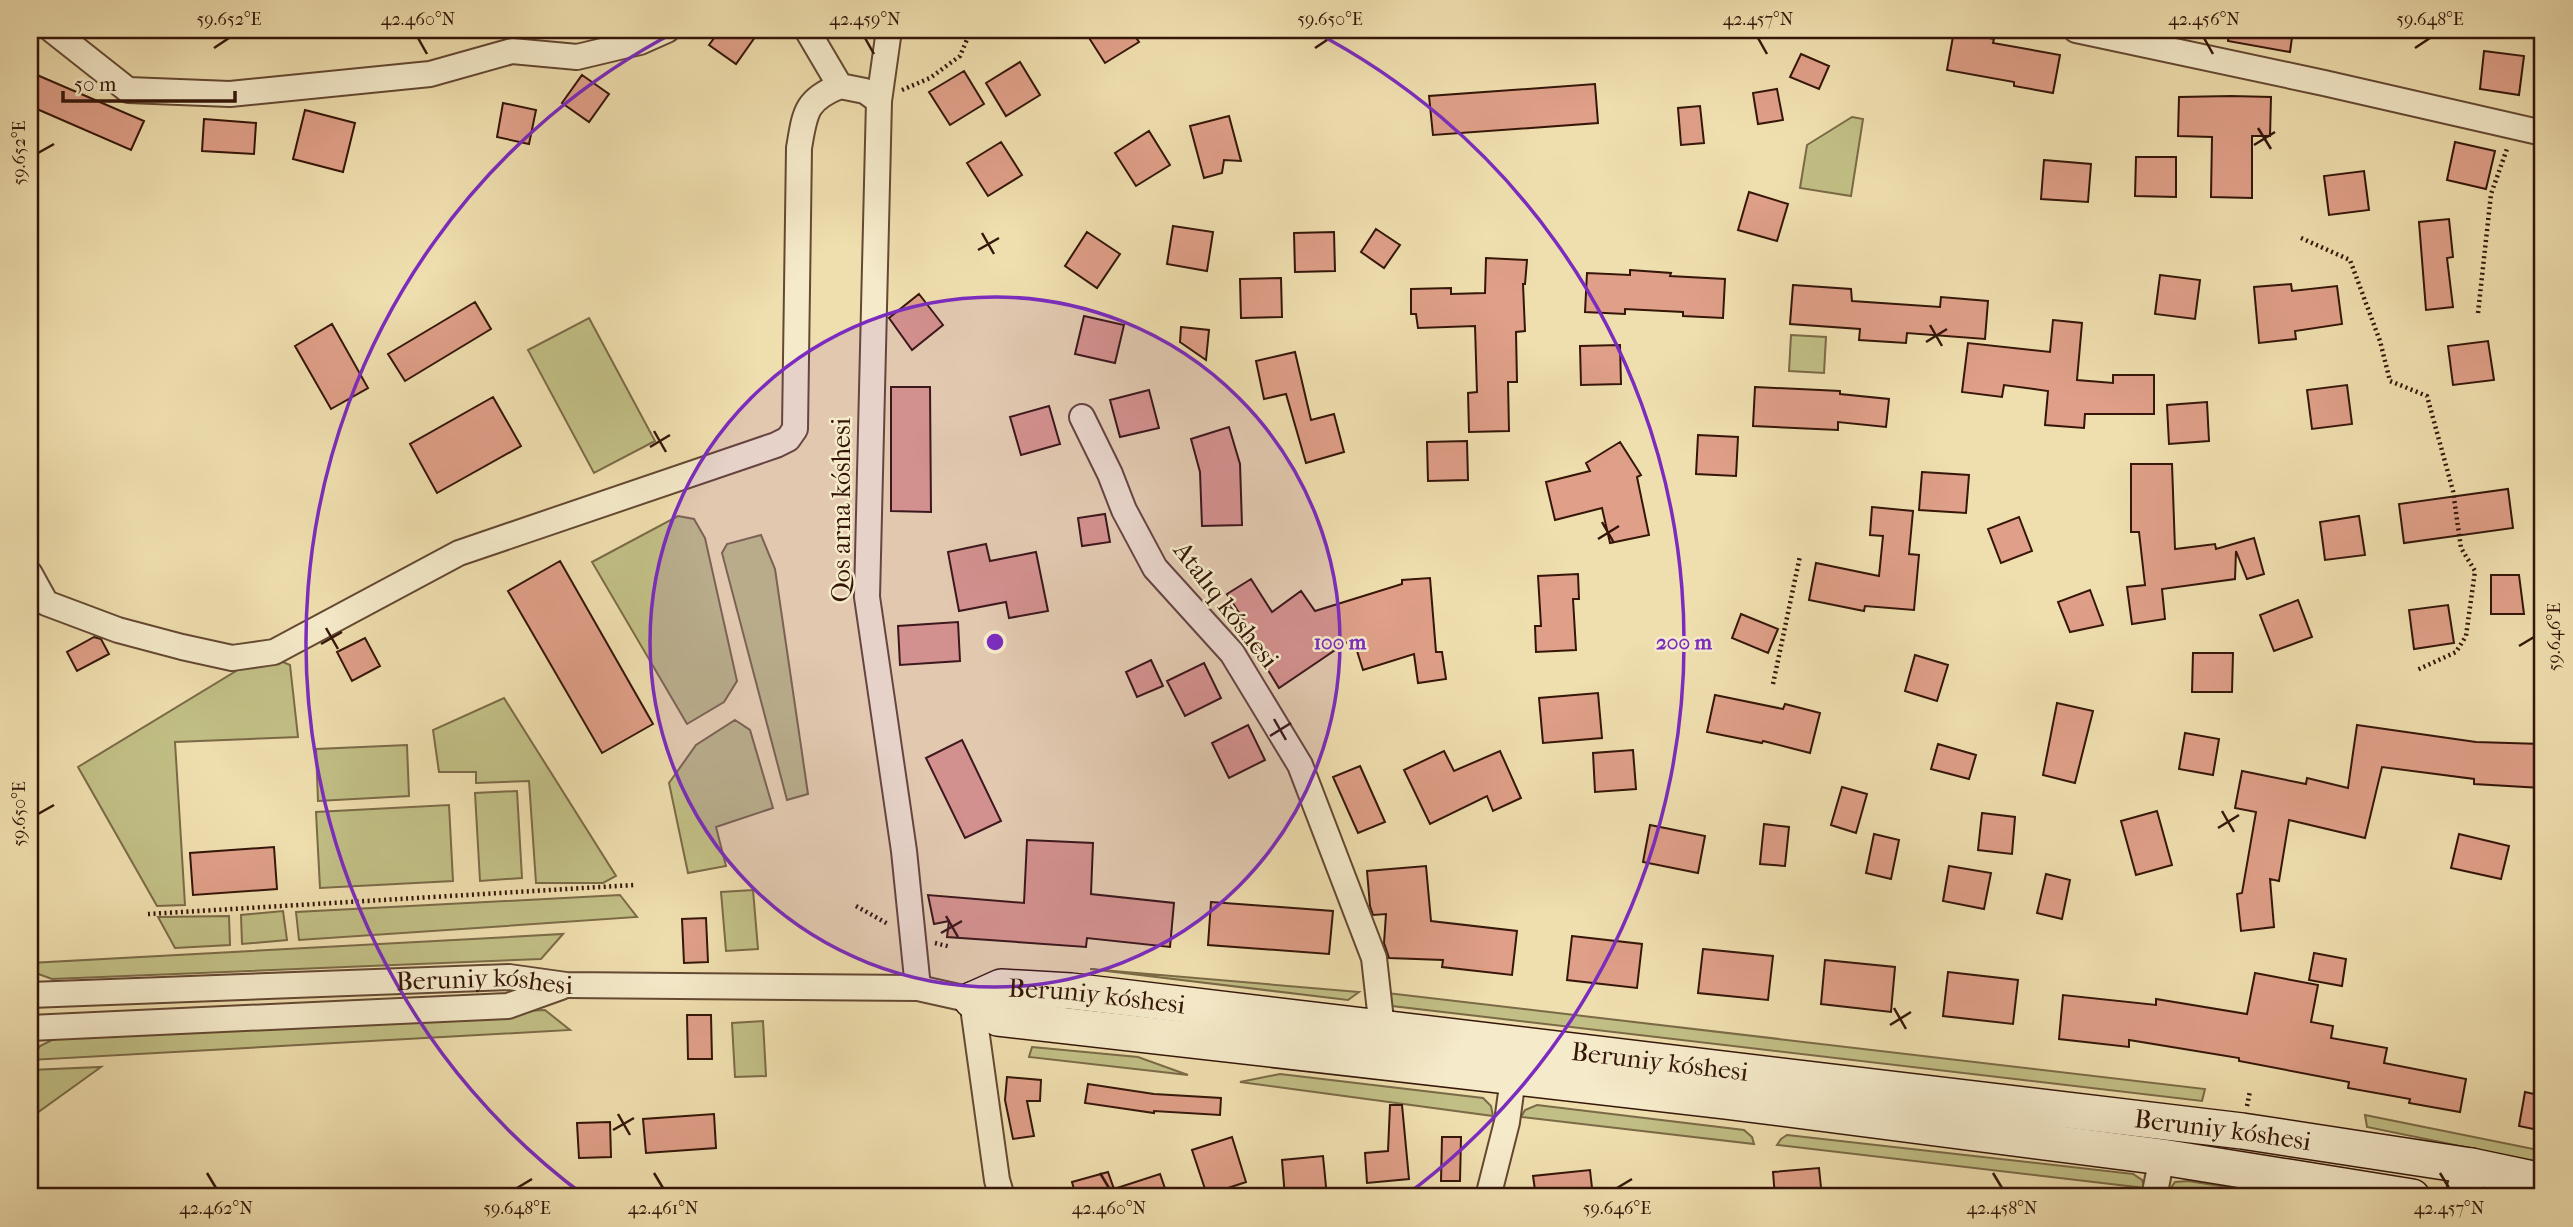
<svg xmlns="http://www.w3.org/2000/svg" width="2573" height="1227" font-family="'IM FELL French Canon',serif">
  <rect width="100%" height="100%" fill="#efdeae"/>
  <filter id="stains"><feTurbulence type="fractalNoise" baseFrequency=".00286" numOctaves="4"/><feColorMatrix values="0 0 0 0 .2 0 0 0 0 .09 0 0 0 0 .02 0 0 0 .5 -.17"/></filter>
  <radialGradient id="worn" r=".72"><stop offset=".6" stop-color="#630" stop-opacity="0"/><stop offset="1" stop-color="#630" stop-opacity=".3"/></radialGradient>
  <path fill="#c1bf85" stroke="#7b6a47" stroke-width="2" d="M 1852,117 L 1863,119 L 1851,196 L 1800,188 L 1807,145 Z
    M 589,318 L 655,441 L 594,473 L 528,350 Z
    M 1791,335 L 1826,337 L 1824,373 L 1789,371 Z
    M 678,516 L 694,519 L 705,538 L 737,681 L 724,702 L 687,724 L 592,562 Z
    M 761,535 L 775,569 L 808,794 L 787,800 L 722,553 L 727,544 Z
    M 264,654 L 290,665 L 298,737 L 175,742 L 185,905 L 157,906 L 78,767 Z
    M 504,698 L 616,876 L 603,883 L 536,883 L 529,781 L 476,783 L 476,772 L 439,772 L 433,730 Z
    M 735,720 L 750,730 L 773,808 L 716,827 L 726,866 L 688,873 L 669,783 L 696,745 Z
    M 407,745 L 409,796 L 318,801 L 316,749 Z
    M 517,791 L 522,878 L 480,881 L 475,793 Z
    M 449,805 L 453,881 L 320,888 L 316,812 Z
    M 753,890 L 758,949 L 726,951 L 721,892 Z
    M 620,895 L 637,917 L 299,940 L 296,912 Z
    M 283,911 L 287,940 L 242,944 L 241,915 Z
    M 229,916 L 230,945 L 175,948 L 158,917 Z
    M 563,934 L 541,959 L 52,979 L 30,971 L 30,963 Z
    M 1090,969 L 1359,992 L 1348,1000 Z
    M 1387,993 L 2205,1089 L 2202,1101 L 1392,1006 Z
    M 545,1010 L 570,1030 L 31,1060 L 40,1046 L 64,1034 Z
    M 763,1021 L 766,1076 L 735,1077 L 732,1023 Z
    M 1032,1047 L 1138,1057 L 1188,1075 L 1029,1057 Z
    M 101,1067 L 30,1118 L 30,1070 Z
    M 1280,1074 L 1483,1098 L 1491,1106 L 1493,1116 L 1240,1082 Z
    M 1537,1105 L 1744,1130 L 1752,1137 L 1754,1144 L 1521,1117 L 1525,1110 Z
    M 2365,1115 L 2543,1151 L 2543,1163 L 2367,1127 Z
    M 1787,1135 L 2133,1174 L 2142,1180 L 2145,1188 L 1777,1145 L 1781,1139 Z
    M 2188,1181 L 2292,1197 L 2200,1197 L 2168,1192 L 2175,1182 Z"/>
  <path fill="#df9f88" stroke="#351609" stroke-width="2" d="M 720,30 L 760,30 L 736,64 L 709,45 Z
    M 1084,30 L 1131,30 L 1139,42 L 1105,63 Z
    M 2229,30 L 2293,30 L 2290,52 L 2228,41 Z
    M 1954,31 L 1994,39 L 1993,43 L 2060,55 L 2053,93 L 2014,86 L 2014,82 L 1947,70 Z
    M 2484,51 L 2524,56 L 2519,95 L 2480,89 Z
    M 1801,54 L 1829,66 L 1819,89 L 1790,77 Z
    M 1020,62 L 1040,95 L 1006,116 L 986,83 Z
    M 964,71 L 984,104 L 950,125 L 929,92 Z
    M 37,75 L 144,121 L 131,150 L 30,106 L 30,91 Z
    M 582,75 L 609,94 L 589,122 L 562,103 Z
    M 1595,84 L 1598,123 L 1433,135 L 1429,96 Z
    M 1777,89 L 1783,120 L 1758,124 L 1753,93 Z
    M 2231,96 L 2271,97 L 2270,136 L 2252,136 L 2252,198 L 2211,197 L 2212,137 L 2178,136 L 2179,97 Z
    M 503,103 L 536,110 L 529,144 L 497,137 Z
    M 1700,106 L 1704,143 L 1681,145 L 1678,108 Z
    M 305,110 L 355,123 L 343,172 L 293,159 Z
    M 1229,116 L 1241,161 L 1224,160 L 1222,173 L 1204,178 L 1190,126 Z
    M 204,119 L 256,123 L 254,154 L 202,151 Z
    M 1149,131 L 1170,165 L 1136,186 L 1115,153 Z
    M 1001,142 L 1022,175 L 988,196 L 967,163 Z
    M 2455,142 L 2495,151 L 2486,189 L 2447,180 Z
    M 2136,157 L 2176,157 L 2176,197 L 2135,196 Z
    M 2044,160 L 2091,164 L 2088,202 L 2041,199 Z
    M 2364,171 L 2369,210 L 2329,215 L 2324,176 Z
    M 1749,192 L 1788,204 L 1777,241 L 1738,230 Z
    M 2449,219 L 2453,257 L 2447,258 L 2453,307 L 2426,310 L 2419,222 Z
    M 1173,226 L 1213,232 L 1207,271 L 1167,264 Z
    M 1376,229 L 1400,245 L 1384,268 L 1361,252 Z
    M 1087,232 L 1120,254 L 1097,288 L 1065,266 Z
    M 1334,232 L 1335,271 L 1295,272 L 1294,233 Z
    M 1486,258 L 1527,260 L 1525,284 L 1523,284 L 1525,331 L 1516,332 L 1517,382 L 1508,382 L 1509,431 L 1469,432 L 1468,393 L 1477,392 L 1475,326 L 1418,328 L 1416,314 L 1411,314 L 1411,289 L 1451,288 L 1451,294 L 1485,293 Z
    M 1630,270 L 1671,273 L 1670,276 L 1725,279 L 1723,318 L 1683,316 L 1683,312 L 1625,309 L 1625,314 L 1585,312 L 1587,273 L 1630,275 Z
    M 2160,275 L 2200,280 L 2195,319 L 2155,314 Z
    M 1281,278 L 1282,317 L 1241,318 L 1240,279 Z
    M 2291,284 L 2292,291 L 2337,286 L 2342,324 L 2295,331 L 2296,339 L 2259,343 L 2254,287 Z
    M 1793,285 L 1851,289 L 1852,301 L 1940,307 L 1941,297 L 1988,301 L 1985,339 L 1907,333 L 1906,343 L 1859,340 L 1860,329 L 1790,324 Z
    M 919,294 L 943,325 L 912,350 L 889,318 Z
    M 475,302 L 491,329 L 405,381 L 388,354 Z
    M 1084,316 L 1124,325 L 1115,363 L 1075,354 Z
    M 2053,320 L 2082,323 L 2077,380 L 2113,383 L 2113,375 L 2154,375 L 2154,414 L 2085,414 L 2084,428 L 2045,425 L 2048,391 L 2004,385 L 2002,397 L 1962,392 L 1968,343 L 2050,352 Z
    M 332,324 L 368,388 L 331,409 L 295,346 Z
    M 1181,327 L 1209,330 L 1206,360 L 1180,342 Z
    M 2488,341 L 2494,380 L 2453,385 L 2448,346 Z
    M 1620,345 L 1621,384 L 1581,385 L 1580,346 Z
    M 1295,352 L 1311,420 L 1334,414 L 1344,452 L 1306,463 L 1286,394 L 1264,399 L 1256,361 Z
    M 2347,385 L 2352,424 L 2312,429 L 2307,390 Z
    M 891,387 L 930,387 L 931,512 L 891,511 Z
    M 1755,387 L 1840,391 L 1840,394 L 1889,399 L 1886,427 L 1838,422 L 1838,430 L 1753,426 Z
    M 1149,390 L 1159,428 L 1120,437 L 1110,400 Z
    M 493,397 L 521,446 L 437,493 L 410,444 Z
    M 2207,402 L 2209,441 L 2169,444 L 2167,405 Z
    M 1049,406 L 1060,444 L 1021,455 L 1010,417 Z
    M 1229,427 L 1240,464 L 1242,525 L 1202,526 L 1200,472 L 1191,439 Z
    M 1698,435 L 1738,437 L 1736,476 L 1696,474 Z
    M 1467,441 L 1468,480 L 1428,481 L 1427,442 Z
    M 1620,442 L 1641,475 L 1637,477 L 1649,535 L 1610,543 L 1602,508 L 1555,520 L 1546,482 L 1590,471 L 1586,463 Z
    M 2131,464 L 2172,464 L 2175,549 L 2215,544 L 2216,549 L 2254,538 L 2264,574 L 2247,579 L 2236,551 L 2235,579 L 2162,589 L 2165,619 L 2132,624 L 2127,587 L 2145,585 L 2139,532 L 2131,532 Z
    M 1922,472 L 1969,475 L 1966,513 L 1919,510 Z
    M 2508,489 L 2513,528 L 2404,543 L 2399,504 Z
    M 1872,507 L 1913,511 L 1909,554 L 1919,555 L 1914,610 L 1865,606 L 1864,611 L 1809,600 L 1816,563 L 1879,576 L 1883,536 L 1870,535 Z
    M 1105,514 L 1110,542 L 1082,546 L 1078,518 Z
    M 2359,516 L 2365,555 L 2325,560 L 2320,522 Z
    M 2019,517 L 2032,551 L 2001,563 L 1988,529 Z
    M 986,544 L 990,561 L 1036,552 L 1048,611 L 1009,618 L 1006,602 L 959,611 L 948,552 Z
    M 560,561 L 653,724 L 602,753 L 508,591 Z
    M 1578,574 L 1579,599 L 1573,599 L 1576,650 L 1536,652 L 1535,626 L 1541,626 L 1538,576 Z
    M 2491,575 L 2519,575 L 2524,614 L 2491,614 Z
    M 1430,578 L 1436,652 L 1442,652 L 1446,679 L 1418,683 L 1414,654 L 1363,670 L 1353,638 L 1279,688 L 1247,636 L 1252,633 L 1227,594 L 1251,579 L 1272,612 L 1301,591 L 1315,611 L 1402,584 L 1402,580 Z
    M 2090,590 L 2103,625 L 2070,632 L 2058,602 Z
    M 2298,600 L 2312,637 L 2274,651 L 2260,615 Z
    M 2448,605 L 2454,643 L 2414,649 L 2409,610 Z
    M 1741,614 L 1778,629 L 1768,653 L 1732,638 Z
    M 958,622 L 960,661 L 900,665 L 898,626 Z
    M 94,637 L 101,639 L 109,654 L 77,671 L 67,652 Z
    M 365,638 L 380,666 L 352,681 L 337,652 Z
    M 2193,653 L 2233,653 L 2232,692 L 2192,692 Z
    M 1915,655 L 1948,665 L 1937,701 L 1905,691 Z
    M 1151,660 L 1163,686 L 1137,697 L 1126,672 Z
    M 1204,663 L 1221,698 L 1185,716 L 1167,681 Z
    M 1598,693 L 1602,738 L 1543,743 L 1539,698 Z
    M 1715,695 L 1783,709 L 1785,704 L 1820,713 L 1810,753 L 1763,741 L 1762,743 L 1707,732 Z
    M 2057,703 L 2093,711 L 2075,783 L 2043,775 Z
    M 1248,725 L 1265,760 L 1229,778 L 1212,743 Z
    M 2357,725 L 2476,742 L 2543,744 L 2543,788 L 2474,784 L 2474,779 L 2382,767 L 2365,838 L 2289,820 L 2279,881 L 2270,879 L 2274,927 L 2241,931 L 2237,894 L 2242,893 L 2256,812 L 2235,808 L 2242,771 L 2306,784 L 2307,778 L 2348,788 Z
    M 2185,733 L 2219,739 L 2213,775 L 2179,769 Z
    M 962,740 L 1001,821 L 965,838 L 926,758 Z
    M 1938,744 L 1976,755 L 1969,779 L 1931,769 Z
    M 1633,750 L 1636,789 L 1595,792 L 1593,753 Z
    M 1444,751 L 1454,771 L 1500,751 L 1521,798 L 1493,811 L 1487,796 L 1430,824 L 1404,770 Z
    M 1360,766 L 1385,822 L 1358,833 L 1333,777 Z
    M 1842,787 L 1867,794 L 1856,833 L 1831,825 Z
    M 2157,811 L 2172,865 L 2136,875 L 2121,821 Z
    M 1982,813 L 2015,817 L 2012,854 L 1978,850 Z
    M 1764,824 L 1789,827 L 1785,866 L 1760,864 Z
    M 1650,825 L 1705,836 L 1698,873 L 1643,862 Z
    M 1874,834 L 1899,840 L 1891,879 L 1866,873 Z
    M 2459,834 L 2509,846 L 2501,879 L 2451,868 Z
    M 1027,840 L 1093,843 L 1091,894 L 1174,903 L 1170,947 L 1087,938 L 1086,947 L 947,937 L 949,921 L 934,924 L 928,895 L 1024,903 Z
    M 274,847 L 277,889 L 193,895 L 190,853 Z
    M 1426,866 L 1431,921 L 1517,931 L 1512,975 L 1442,967 L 1443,960 L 1389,958 L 1384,943 L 1386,914 L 1373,915 L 1370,906 L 1367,871 Z
    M 1949,866 L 1991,873 L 1984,909 L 1943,901 Z
    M 2046,874 L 2070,880 L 2062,919 L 2037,913 Z
    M 1211,902 L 1333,911 L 1329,954 L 1208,945 Z
    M 706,918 L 708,962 L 684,963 L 682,919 Z
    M 1572,936 L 1642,944 L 1637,988 L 1567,980 Z
    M 1703,949 L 1773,956 L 1768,1000 L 1698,993 Z
    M 2314,953 L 2346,959 L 2342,986 L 2309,980 Z
    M 1825,960 L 1895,967 L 1891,1012 L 1821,1004 Z
    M 1948,972 L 2018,980 L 2013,1024 L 1943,1016 Z
    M 2255,973 L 2318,985 L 2311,1022 L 2333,1026 L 2331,1038 L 2387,1048 L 2384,1063 L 2466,1079 L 2460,1112 L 2409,1103 L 2410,1099 L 2348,1088 L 2349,1082 L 2239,1061 L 2239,1058 L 2129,1040 L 2129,1047 L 2059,1039 L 2063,995 L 2156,1005 L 2156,999 L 2247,1014 Z
    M 687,1015 L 711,1015 L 712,1059 L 688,1059 Z
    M 1007,1077 L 1041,1080 L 1040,1101 L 1027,1101 L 1034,1136 L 1013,1139 L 1005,1100 Z
    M 1088,1084 L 1154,1094 L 1221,1098 L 1220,1115 L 1154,1111 L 1154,1113 L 1085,1103 Z
    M 2525,1092 L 2543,1096 L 2543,1131 L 2519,1126 Z
    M 1390,1105 L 1402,1105 L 1409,1179 L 1367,1183 L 1365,1153 L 1388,1151 Z
    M 714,1114 L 716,1148 L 646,1153 L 643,1119 Z
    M 610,1122 L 611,1157 L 579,1158 L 577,1123 Z
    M 1232,1137 L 1246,1182 L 1207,1195 L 1192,1150 Z
    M 1442,1137 L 1461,1137 L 1460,1181 L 1441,1181 Z
    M 1323,1156 L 1327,1197 L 1285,1197 L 1282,1160 Z
    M 1819,1168 L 1822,1197 L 1775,1197 L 1773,1172 Z
    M 1590,1170 L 1593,1197 L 1536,1197 L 1533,1176 Z
    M 1108,1172 L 1114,1189 L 1160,1174 L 1168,1197 L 1076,1197 L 1072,1182 Z"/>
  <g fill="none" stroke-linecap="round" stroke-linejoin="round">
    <g stroke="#644832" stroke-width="28">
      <g id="street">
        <path d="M 52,30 L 128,90 L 230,94 L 430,74 L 512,51 L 577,57 L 640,42 L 667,30"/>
        <path d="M 807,30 L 840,86 L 865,91 L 879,101"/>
        <path d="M 889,30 L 879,101 L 867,597 L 904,851 L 918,988"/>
        <path d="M 2076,30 L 2324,83 L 2543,133"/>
        <path d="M 1082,417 L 1110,474 L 1124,510 L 1155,568 L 1232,653 L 1300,765 L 1374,958 L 1382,1029"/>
        <path d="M 30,574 L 46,603 L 118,630 L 182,647 L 232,658 L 274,652 L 459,553 L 776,445 L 788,439 L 795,429 L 799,148 C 805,113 805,100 840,86"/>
        <path id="s1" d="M 30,995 L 509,977 L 566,985 L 918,988 L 972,1000 L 997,1180 L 1002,1197"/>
        <path d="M 30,1028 L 508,1006 L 561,987"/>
        <path d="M 1488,1197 L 1507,1122 L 1513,1078"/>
        <path d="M 2154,1197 L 2162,1157"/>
      </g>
    </g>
    <g stroke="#351609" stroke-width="38">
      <g id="secondary">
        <path id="s2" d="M 972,1000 L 1001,987 L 1071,991 L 2242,1131 L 2471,1166 L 2543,1181"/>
        <path d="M 972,1000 L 998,1018 L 1726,1101 L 2162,1157 L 2412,1197"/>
        <path d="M 2463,1197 L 2471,1166"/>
      </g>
    </g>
    <path stroke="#351609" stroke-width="4.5" stroke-dasharray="2 3.5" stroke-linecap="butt" d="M 902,90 L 930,78 L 960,56 L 971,30
      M 2301,238 L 2350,260 L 2380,341 L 2390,381 L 2427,396 L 2453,491 L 2461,548 L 2475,571 L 2466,636 L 2456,652 L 2417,670
      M 2478,313 L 2491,194 L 2508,146
      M 1773,684 L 1800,556
      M 856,906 L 888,924
      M 148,914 L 634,885
      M 935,943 L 951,947
      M 2247,1106 L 2250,1091"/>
    <use href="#street" stroke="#f5eaca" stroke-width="24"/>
    <use href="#secondary" stroke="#f5eaca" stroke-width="35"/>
  </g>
  <path fill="none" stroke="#351609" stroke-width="2.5" d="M 418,38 L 427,54M 865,38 L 874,54M 1758,38 L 1767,54M 2204,38 L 2213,54M 214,48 L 229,38M 1315,48 L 1330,38M 2415,48 L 2430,38M 2258,128 L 2271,149M 2254,145 L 2275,132M 38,153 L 54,144M 982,233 L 994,254M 978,250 L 999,238M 1930,325 L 1942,346M 1926,342 L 1947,329M 654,431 L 666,452M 650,447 L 670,435M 1602,522 L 1614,543M 1598,539 L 1619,526M 326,628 L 338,649M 321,644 L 342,632M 2519,646 L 2534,637M 1274,719 L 1286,740M 1270,736 L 1291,723M 2222,811 L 2234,832M 38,814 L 54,805M 2218,828 L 2239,815M 946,916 L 958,937M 941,933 L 962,921M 1894,1008 L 1906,1029M 1890,1025 L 1911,1012M 618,1114 L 630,1135M 613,1130 L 634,1118M 207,1173 L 216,1188M 654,1173 L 663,1188M 1100,1173 L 1109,1188M 1993,1173 L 2002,1188M 2440,1173 L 2449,1188M 517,1188 L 532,1179M 1617,1188 L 1632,1179"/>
  <circle cx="995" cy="642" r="345" fill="#7b2cbf" fill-opacity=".12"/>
  <g fill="none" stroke="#7b2cbf" stroke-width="3.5">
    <circle cx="995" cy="642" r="345"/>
    <path d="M585 1196A689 689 0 0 1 677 31M1313 31A689 689 0 0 1 1405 1196"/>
  </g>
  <g text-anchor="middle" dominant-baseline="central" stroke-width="5" stroke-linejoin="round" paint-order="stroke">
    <g font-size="26" fill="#351609" stroke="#f5eaca">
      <text transform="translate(841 510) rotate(-90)">Qos arna kóshesi</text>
      <text transform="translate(1226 605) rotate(52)">Atalıq kóshesi</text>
      <text stroke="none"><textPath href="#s1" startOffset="455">Beruniy kóshesi</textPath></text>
      <text stroke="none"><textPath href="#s2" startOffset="128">Beruniy kóshesi</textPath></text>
      <text stroke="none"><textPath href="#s2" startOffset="695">Beruniy kóshesi</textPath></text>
      <text stroke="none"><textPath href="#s2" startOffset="1262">Beruniy kóshesi</textPath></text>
    </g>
  </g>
  <circle cx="995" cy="642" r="10" fill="#7b2cbf" stroke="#f5eaca" stroke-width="3.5"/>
  <g font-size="21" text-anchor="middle" font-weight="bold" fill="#7b2cbf" stroke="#f5eaca" stroke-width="5" stroke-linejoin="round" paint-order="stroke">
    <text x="1340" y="649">100 m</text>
    <text x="1684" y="649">200 m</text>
  </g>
  <rect width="2573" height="1227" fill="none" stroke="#efdeae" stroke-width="77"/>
  <path d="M63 91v10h172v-10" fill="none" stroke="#351609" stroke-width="3.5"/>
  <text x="74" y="91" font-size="21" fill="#351609" stroke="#f5eaca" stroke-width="5" paint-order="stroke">50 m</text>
  <rect x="38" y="38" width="2496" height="1150" fill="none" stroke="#351609" stroke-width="2.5"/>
  <g font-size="18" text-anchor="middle" fill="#351609">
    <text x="229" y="25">59.652°E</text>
    <text x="418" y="25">42.460°N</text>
    <text x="865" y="25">42.459°N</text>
    <text x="1330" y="25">59.650°E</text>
    <text x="1758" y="25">42.457°N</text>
    <text x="2204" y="25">42.456°N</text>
    <text x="2430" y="25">59.648°E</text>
    <text transform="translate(19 153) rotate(-90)" y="6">59.652°E</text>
    <text transform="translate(2554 637) rotate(-90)" y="6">59.646°E</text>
    <text transform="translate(19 814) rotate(-90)" y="6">59.650°E</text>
    <text x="216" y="1214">42.462°N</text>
    <text x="517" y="1214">59.648°E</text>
    <text x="663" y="1214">42.461°N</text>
    <text x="1109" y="1214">42.460°N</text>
    <text x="1617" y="1214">59.646°E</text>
    <text x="2002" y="1214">42.458°N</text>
    <text x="2449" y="1214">42.457°N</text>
  </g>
  <rect width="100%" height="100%" filter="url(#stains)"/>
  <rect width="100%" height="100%" fill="url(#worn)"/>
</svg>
